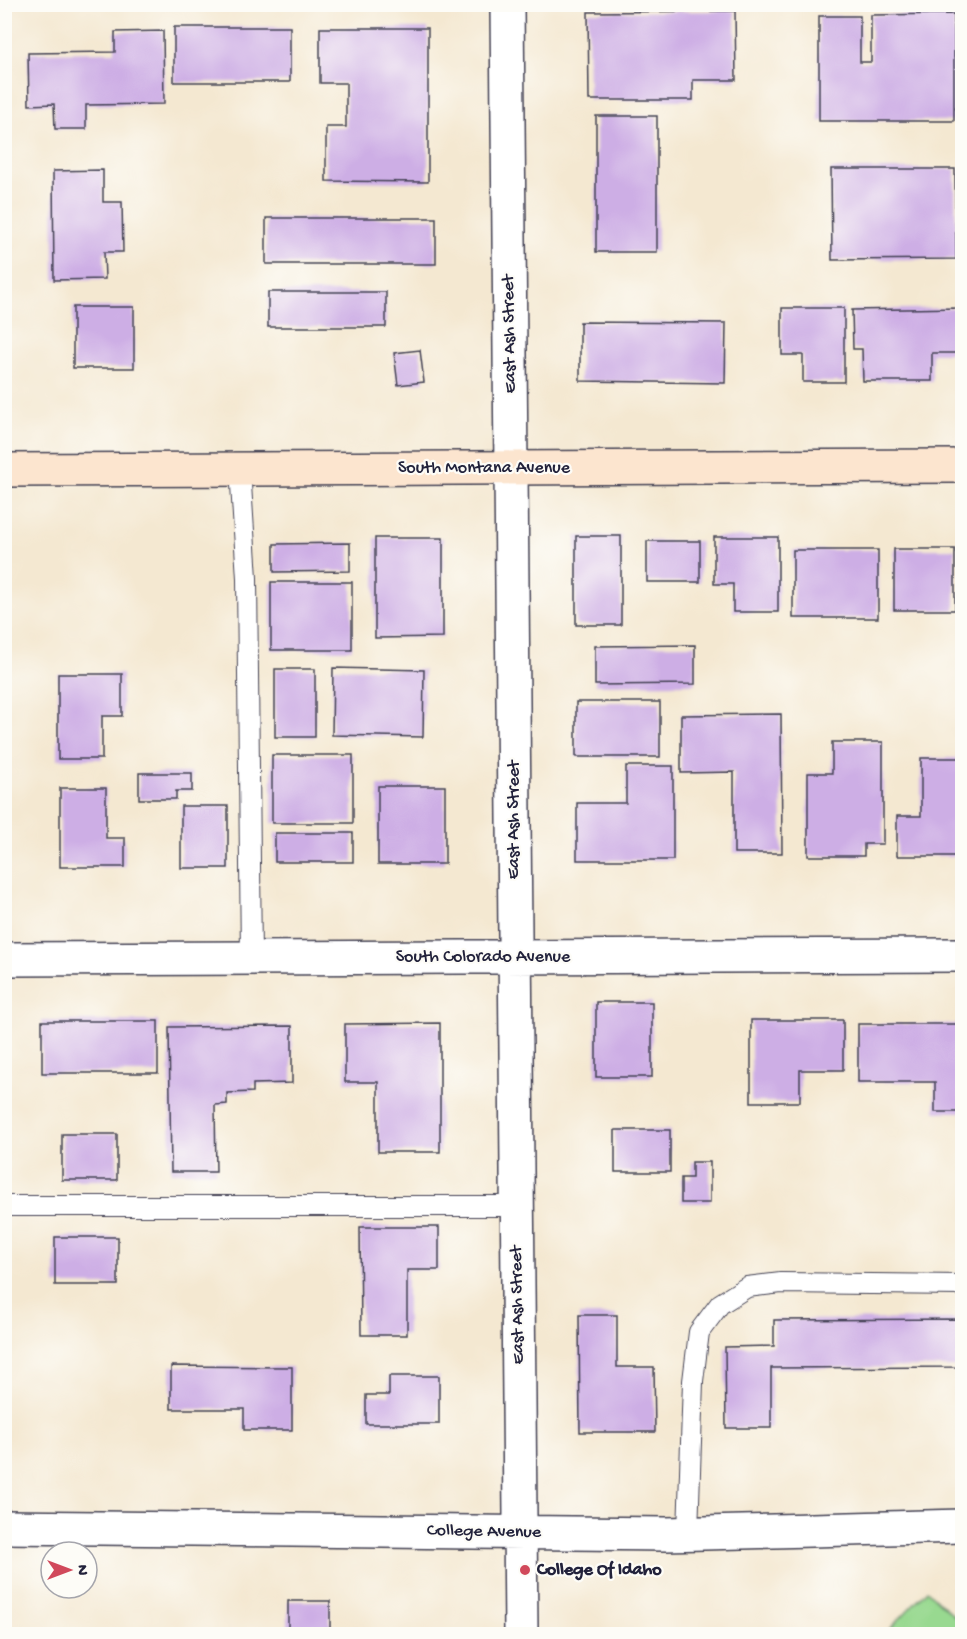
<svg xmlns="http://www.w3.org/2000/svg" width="967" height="1639" font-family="'Gochi Hand',sans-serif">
  <rect width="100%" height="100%" fill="#fdfcf7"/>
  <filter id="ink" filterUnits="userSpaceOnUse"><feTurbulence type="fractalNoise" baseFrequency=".0167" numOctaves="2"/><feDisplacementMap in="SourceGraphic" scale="12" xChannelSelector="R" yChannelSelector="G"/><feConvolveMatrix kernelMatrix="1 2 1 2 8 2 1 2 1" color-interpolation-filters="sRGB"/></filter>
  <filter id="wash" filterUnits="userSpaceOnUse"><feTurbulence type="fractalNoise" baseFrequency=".008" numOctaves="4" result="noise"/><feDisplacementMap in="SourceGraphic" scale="24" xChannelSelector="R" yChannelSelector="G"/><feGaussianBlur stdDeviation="1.35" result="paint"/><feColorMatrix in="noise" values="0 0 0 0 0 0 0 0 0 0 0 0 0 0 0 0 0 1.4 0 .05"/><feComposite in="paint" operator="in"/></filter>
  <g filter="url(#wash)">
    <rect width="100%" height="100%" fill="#f4e8d1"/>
    <path fill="#98d990" stroke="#5d7e66" stroke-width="1.5" d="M 927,1590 L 962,1624 L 962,1634 L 885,1634 Z"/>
    <g id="blocks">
      <path fill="#cdaee5" d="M 735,11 L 736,80 L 693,80 L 693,100 L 589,100 L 588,12 Z
        M 954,14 L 954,121 L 819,121 L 819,16 L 860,16 L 860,62 L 871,62 L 871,15 Z
        M 174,27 L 290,27 L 290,82 L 174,82 Z
        M 320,28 L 428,28 L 428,182 L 326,181 L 326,127 L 346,127 L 346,83 L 320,83 Z
        M 163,31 L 164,104 L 86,105 L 86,129 L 55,129 L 54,104 L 29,105 L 28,53 L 115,52 L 115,32 Z
        M 596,116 L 657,116 L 657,252 L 596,252 Z
        M 831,169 L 955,169 L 956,259 L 832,260 Z
        M 103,170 L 103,202 L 122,202 L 123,252 L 104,252 L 105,279 L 54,280 L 53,171 Z
        M 266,218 L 436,218 L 436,264 L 266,264 Z
        M 268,292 L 386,292 L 386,327 L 268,327 Z
        M 73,307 L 134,307 L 134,368 L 73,368 Z
        M 782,308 L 844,308 L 844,382 L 803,382 L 803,355 L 782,355 Z
        M 959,308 L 960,353 L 932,353 L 932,381 L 863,381 L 862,349 L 853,349 L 852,310 Z
        M 580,322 L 726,323 L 725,383 L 580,381 Z
        M 420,350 L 424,382 L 398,385 L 394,353 Z
        M 576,536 L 621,536 L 621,625 L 576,625 Z
        M 714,537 L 778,537 L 778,612 L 733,612 L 733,584 L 714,584 Z
        M 375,538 L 443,538 L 443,637 L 375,638 Z
        M 647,541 L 700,541 L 700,582 L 647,582 Z
        M 350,543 L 350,571 L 274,572 L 274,544 Z
        M 894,549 L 955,549 L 955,610 L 894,610 Z
        M 793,550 L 878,550 L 878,618 L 793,618 Z
        M 271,582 L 352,582 L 352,650 L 271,650 Z
        M 695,645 L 695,684 L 595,685 L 595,646 Z
        M 333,668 L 424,670 L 423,737 L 332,735 Z
        M 275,669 L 315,669 L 315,737 L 275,737 Z
        M 58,674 L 122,674 L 122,716 L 102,716 L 102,759 L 58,759 Z
        M 576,702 L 660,702 L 660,757 L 576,757 Z
        M 781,714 L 782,853 L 734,853 L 734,772 L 681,773 L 681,715 Z
        M 832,742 L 883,742 L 883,844 L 864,844 L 864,856 L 808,856 L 808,773 L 832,773 Z
        M 272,755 L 353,755 L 353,823 L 272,823 Z
        M 921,758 L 962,758 L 962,856 L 897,856 L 897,816 L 921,816 Z
        M 626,766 L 673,766 L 673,860 L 577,860 L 577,803 L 626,803 Z
        M 139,773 L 192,773 L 192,791 L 176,791 L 176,799 L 139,799 Z
        M 378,786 L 445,786 L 445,864 L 378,864 Z
        M 60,788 L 106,788 L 106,838 L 125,838 L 125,867 L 60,867 Z
        M 181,806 L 228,806 L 228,868 L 181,868 Z
        M 275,833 L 353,833 L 353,862 L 275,862 Z
        M 596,1002 L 652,1002 L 652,1077 L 596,1077 Z
        M 751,1020 L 843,1020 L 843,1070 L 800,1070 L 800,1102 L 751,1102 Z
        M 42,1021 L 158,1021 L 158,1073 L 42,1073 Z
        M 440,1023 L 440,1152 L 378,1152 L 378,1082 L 345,1082 L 345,1024 Z
        M 858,1024 L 962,1024 L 962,1112 L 935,1112 L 935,1082 L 858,1082 Z
        M 292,1026 L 292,1083 L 253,1084 L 253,1092 L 227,1093 L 227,1104 L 215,1105 L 216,1172 L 171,1172 L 169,1027 Z
        M 615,1130 L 670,1130 L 670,1172 L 615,1172 Z
        M 62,1134 L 117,1134 L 117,1180 L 62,1180 Z
        M 692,1162 L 710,1162 L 710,1203 L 681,1203 L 681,1178 L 692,1178 Z
        M 360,1227 L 439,1227 L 439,1270 L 407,1270 L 407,1335 L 361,1335 Z
        M 55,1237 L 118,1237 L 118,1285 L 55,1285 Z
        M 579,1315 L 617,1315 L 617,1367 L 654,1367 L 655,1432 L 580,1432 Z
        M 962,1319 L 962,1367 L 771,1368 L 771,1428 L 726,1428 L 725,1347 L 774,1346 L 774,1320 Z
        M 171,1366 L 292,1367 L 292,1430 L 244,1430 L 244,1409 L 171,1409 Z
        M 389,1376 L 439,1376 L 439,1424 L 366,1424 L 366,1395 L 389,1395 Z
        M 288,1601 L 330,1601 L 330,1634 L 288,1634 Z"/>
    </g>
  </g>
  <g filter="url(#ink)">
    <use href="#blocks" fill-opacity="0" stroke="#424052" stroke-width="1.5"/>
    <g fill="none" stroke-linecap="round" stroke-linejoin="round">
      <g stroke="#424052" stroke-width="22">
        <path id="lane" d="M 240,469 L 247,578 L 251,958
          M 4,1206 L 517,1206
          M 688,1533 L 693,1381 L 699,1332 L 720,1304 L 747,1287 L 781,1283 L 962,1285"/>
      </g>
      <g stroke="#424052" stroke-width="36">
        <path id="street" d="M 507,4 L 521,1634
          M 4,959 L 962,955
          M 4,1527 L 666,1534 L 962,1526"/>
      </g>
      <g stroke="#424052" stroke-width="36">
        <path id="secondary" d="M 4,470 L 962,466"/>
      </g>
      <use href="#lane" stroke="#fff" stroke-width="20"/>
      <use href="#street" stroke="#fff" stroke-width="33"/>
      <use href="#secondary" stroke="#fce5cf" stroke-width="33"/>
    </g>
  </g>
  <circle fill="#d1495b" stroke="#fdfcf7" stroke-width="2" cx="525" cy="1570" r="6"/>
  <g text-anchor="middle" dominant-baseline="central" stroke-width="4.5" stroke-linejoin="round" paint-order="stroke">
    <g font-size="18" fill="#22223b" stroke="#fdfcf7">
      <text transform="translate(510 334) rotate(-91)">East Ash Street</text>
      <text x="484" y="468">South Montana Avenue</text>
      <text transform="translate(514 820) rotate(-90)">East Ash Street</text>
      <text x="483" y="957">South Colorado Avenue</text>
      <text transform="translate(518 1305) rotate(-91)">East Ash Street</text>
      <text transform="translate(484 1532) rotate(1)">College Avenue</text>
    </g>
    <g font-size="18" font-weight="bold" fill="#22223b" stroke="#fdfcf7" text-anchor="start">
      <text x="537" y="1570">College Of Idaho</text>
    </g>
  </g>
  <rect width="967" height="1639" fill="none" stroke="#fdfcf7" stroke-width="24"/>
  <g transform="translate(69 1570) rotate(90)"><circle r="28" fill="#fdfcf7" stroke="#a5a5ac" stroke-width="1.5"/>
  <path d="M0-4.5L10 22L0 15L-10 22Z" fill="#d1495b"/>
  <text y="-9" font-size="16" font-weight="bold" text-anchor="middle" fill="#22223b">N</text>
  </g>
</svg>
